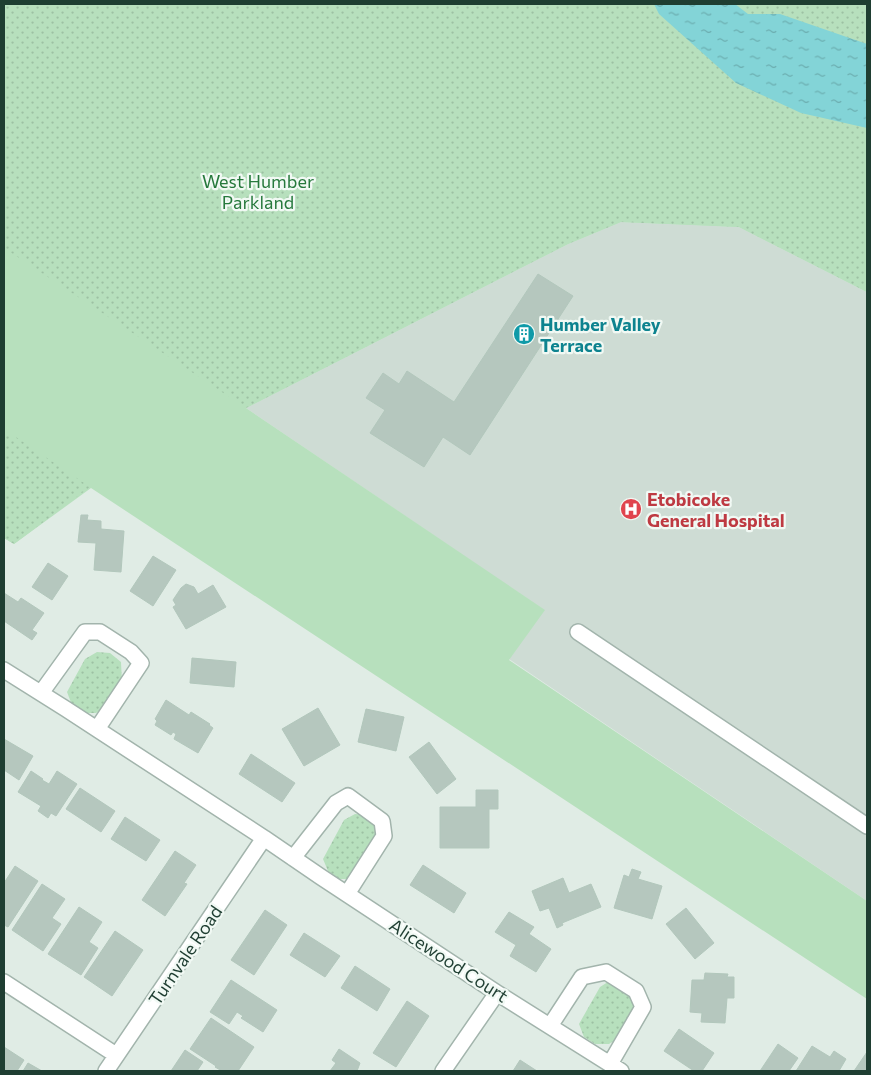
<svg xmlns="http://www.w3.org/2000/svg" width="871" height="1075" font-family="Commissioner,sans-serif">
  <defs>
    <pattern id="park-dots" width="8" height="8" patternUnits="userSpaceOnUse" patternTransform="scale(1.25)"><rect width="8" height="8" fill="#b7e0bd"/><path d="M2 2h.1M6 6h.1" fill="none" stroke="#9dc1a3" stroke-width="1.8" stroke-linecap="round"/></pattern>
    <pattern id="water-ripples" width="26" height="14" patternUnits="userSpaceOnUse" patternTransform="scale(1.25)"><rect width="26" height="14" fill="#83d4d7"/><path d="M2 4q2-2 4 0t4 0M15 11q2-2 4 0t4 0" fill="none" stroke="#6badaf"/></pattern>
  </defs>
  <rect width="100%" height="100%" fill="#e0ece5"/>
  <path fill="#cedcd4" d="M 621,222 L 739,227 L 867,292 L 867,901 L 509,659 L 544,610 L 246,408 L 568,244 Z"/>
  <path fill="#b7e0bd" d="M 4,4 L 867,4 L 867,292 L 739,227 L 621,222 L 568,244 L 246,408 L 545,610 L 509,660 L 867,901 L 867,999 L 91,488 L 14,544 L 4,538 Z"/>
  <path fill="url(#park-dots)" d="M 4,4 L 867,4 L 867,292 L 739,227 L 621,222 L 568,244 L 246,408 L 4,248 Z
    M 4,429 L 90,487 L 14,544 L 4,538 Z
    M 97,652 L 110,653 L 121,662 L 122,683 L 107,706 L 96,713 L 82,713 L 72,705 L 67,692 L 85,659 Z
    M 355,814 L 369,815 L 379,824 L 379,847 L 352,879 L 339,879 L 328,871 L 323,859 L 344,820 Z
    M 611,980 L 634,989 L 636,1012 L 620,1037 L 609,1044 L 595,1044 L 584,1037 L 579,1024 L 600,987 Z"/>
  <path fill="url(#water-ripples)" d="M 654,4 L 735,4 L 748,14 L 780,14 L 867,44 L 867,128 L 801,113 L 736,83 L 659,14 Z"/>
  <path fill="#b5c7be" stroke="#b2c7bc" d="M 538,274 L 573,296 L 470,455 L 443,437 L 424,467 L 370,433 L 385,410 L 366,398 L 383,373 L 399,384 L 407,371 L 454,402 Z
    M 81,515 L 88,515 L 87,520 L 101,521 L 101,529 L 124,531 L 121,572 L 94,570 L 96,543 L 78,542 Z
    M 153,556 L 176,570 L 153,606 L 130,591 Z
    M 48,563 L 68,576 L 52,600 L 32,587 Z
    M 186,584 L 194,587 L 198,594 L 213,585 L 226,607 L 186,629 L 173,607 L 176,605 L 173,600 L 181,588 Z
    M 4,593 L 18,602 L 21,598 L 44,613 L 32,630 L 37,633 L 32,640 L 4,621 Z
    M 192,658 L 236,662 L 234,687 L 190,683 Z
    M 166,700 L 189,715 L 191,712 L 210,724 L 209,725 L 213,728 L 198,753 L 174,739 L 176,734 L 173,732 L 171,735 L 155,725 L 157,721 L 155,719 Z
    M 318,708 L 340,745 L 304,766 L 282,729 Z
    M 366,709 L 404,717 L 396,751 L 358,742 Z
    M 4,739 L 33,756 L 19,780 L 4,770 Z
    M 429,742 L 456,779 L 437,794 L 409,757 Z
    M 251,754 L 295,783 L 282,802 L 239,774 Z
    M 31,771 L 43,779 L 42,780 L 49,784 L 57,771 L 77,784 L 56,816 L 51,813 L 48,818 L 38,811 L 41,806 L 18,792 Z
    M 80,788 L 115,811 L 101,832 L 66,809 Z
    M 476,790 L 498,790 L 498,809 L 489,809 L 489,848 L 440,848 L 440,807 L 476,807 Z
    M 125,817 L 160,840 L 146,861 L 111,839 Z
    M 175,851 L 196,865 L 184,883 L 187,884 L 165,916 L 142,900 Z
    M 423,865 L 466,893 L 454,913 L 410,885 Z
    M 15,866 L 38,881 L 8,927 L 4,925 L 4,883 Z
    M 632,869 L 641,872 L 638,879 L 662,886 L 652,919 L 614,908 L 624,875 L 629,877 Z
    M 563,878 L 569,893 L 591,884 L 601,907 L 562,923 L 563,925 L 557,928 L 549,908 L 540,911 L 532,891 Z
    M 42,884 L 65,899 L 52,918 L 61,924 L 43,951 L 12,930 Z
    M 79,907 L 102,922 L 89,942 L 98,948 L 81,975 L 48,954 Z
    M 686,908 L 714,943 L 695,959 L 666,924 Z
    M 265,910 L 287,925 L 254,975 L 231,960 Z
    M 509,912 L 534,927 L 529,934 L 551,949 L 536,972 L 510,956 L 516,945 L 495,932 Z
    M 115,931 L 143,950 L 112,996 L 84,977 Z
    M 304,933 L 340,956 L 325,977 L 290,955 Z
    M 355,966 L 390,989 L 377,1011 L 341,988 Z
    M 705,973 L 728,974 L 727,977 L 734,977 L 734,998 L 727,998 L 725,1023 L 701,1022 L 702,1013 L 690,1012 L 692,980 L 704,980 Z
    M 231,980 L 277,1010 L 263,1032 L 241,1018 L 243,1016 L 237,1012 L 229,1024 L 210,1012 Z
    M 407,1001 L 429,1016 L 396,1067 L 373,1053 Z
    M 211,1018 L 254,1047 L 238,1071 L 222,1071 L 215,1067 L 216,1066 L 190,1049 Z
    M 679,1029 L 714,1053 L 702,1071 L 694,1071 L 664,1051 Z
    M 778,1044 L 798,1058 L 789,1071 L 760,1071 Z
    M 812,1046 L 830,1057 L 834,1051 L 846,1059 L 839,1071 L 796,1071 Z
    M 4,1047 L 24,1060 L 17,1071 L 4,1071 Z
    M 339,1049 L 360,1063 L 357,1071 L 330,1071 L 336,1063 L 332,1060 Z
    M 185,1050 L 203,1062 L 197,1071 L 171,1071 Z
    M 867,1052 L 867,1071 L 854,1071 Z
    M 520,1060 L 537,1071 L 513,1071 Z
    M 28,1063 L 42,1071 L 23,1071 Z"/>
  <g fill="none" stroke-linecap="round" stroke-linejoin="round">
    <g stroke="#a2b4ac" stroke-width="18">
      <path id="minor" d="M 578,632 L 867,826
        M 4,670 L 66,709 L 264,838 L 321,877 L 497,993 L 621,1071
        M 41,693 L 85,632 L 100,632 L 131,652 L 141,663 L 97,729
        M 293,858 L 336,803 L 348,796 L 382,821 L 384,836 L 347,894
        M 4,982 L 116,1055
        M 550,1026 L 582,977 L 606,972 L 636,991 L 643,1007 L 610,1064
        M 106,1071 L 264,838
        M 443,1071 L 497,993"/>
    </g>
    <use href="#minor" stroke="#fff" stroke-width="15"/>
  </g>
  <defs>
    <g id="building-disc" transform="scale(1.125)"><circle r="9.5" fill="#0f9aa8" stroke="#f1f9f4"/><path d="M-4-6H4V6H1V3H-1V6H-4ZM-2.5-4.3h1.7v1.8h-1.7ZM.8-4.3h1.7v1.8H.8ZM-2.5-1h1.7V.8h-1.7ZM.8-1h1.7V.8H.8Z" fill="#fff"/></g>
    <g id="hospital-disc" transform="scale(1.125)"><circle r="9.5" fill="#e0444e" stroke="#f1f9f4"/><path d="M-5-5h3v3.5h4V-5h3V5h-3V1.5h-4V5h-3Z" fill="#fff"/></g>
  </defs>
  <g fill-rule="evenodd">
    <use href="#building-disc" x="524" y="334"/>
    <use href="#hospital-disc" x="631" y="509"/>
  </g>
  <g text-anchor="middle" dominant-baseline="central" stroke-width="4.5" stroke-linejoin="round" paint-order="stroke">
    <g font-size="18" fill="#26793c" stroke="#f1f9f4">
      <text x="258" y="181">West Humber<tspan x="258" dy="21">Parkland</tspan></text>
    </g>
    <g font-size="18" font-weight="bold" fill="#0d838f" stroke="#f1f9f4" text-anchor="start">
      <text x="540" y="324">Humber Valley<tspan x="540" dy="21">Terrace</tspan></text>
    </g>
    <g font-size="18" font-weight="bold" fill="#be3a42" stroke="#f1f9f4" text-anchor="start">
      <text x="647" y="499">Etobicoke<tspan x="647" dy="21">General Hospital</tspan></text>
    </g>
    <g font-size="18" fill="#1f3e32" stroke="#f1f9f4">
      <text transform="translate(185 955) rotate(-56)">Turnvale Road</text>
      <text transform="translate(449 960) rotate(33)">Alicewood Court</text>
    </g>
  </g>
  <rect width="871" height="1075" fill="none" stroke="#1f3e32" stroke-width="10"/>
</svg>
